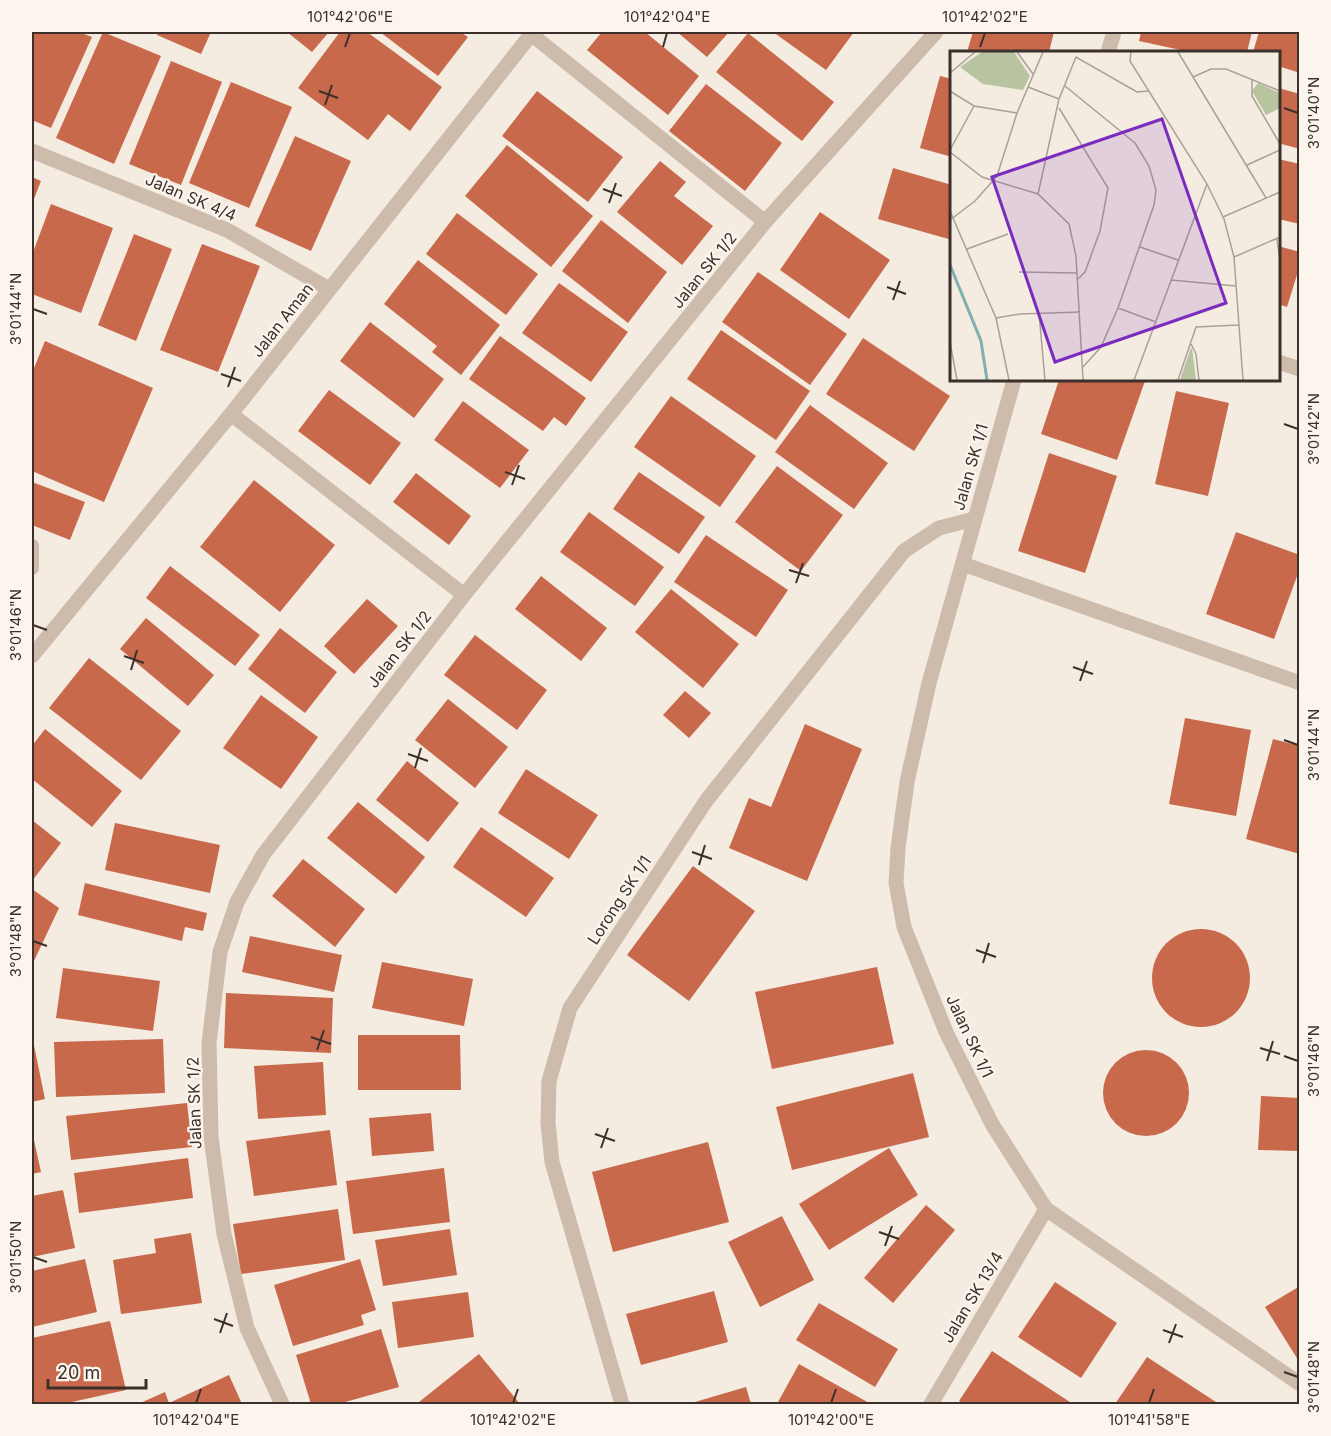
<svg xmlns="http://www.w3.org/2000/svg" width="1331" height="1436" font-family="Inter,sans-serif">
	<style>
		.building { fill: #c8694b }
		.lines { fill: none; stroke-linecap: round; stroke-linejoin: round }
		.service { stroke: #cdbbac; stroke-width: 14 }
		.minor { stroke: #cdbbac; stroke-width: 15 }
		.tertiary { stroke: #cdbbac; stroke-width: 15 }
		.ticks { fill: none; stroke: #3b302b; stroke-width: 2 }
		.labels { text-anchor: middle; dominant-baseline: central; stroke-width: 4.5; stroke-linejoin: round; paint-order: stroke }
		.street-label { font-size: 16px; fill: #3b302b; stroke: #fbf5ee }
		.inset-river { fill: none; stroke: #7fb0b2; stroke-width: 3 }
		.inset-road { fill: none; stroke: #aaa098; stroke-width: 1.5 }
		.view { fill: #7b2cbf; fill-opacity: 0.15; stroke: #7b2cbf; stroke-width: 3 }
		.inset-edge { fill: none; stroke: #3b302b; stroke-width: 3 }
		.neatline { fill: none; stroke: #3b302b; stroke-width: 2 }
		.ticks-label { font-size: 15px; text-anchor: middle; fill: #3b302b }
	</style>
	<rect width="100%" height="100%" fill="#f4ebe1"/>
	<g class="building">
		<polygon points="32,32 79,32 92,37 51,128 32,120"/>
		<polygon points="103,32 161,56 114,164 56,138"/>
		<polygon points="158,32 211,32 201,54 157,35"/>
		<polygon points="287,32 329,32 312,52"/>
		<polygon points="340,32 367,32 442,87 410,131 388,114 368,140 298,88"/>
		<polygon points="380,32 460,32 468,37 438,76"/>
		<polygon points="602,32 645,32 699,76 668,115 587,50"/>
		<polygon points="677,32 729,32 707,57"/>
		<polygon points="773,32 854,32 826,70"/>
		<polygon points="973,32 1054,32 1049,52 967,52"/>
		<polygon points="1141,32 1252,32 1247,52 1190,52 1139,41"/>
		<polygon points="1259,32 1300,32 1300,73 1278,66 1278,52 1253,52"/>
		<polygon points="748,33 834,102 802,141 716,72"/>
		<polygon points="171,61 222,82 181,185 129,164"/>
		<polygon points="940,76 952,79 952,157 920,148"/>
		<polygon points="231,82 292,107 249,208 189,183"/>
		<polygon points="706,84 782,143 745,191 669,131"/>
		<polygon points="1278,88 1300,94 1300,149 1278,143"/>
		<polygon points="537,91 623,157 588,202 502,136"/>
		<polygon points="295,136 351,161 311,251 255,226"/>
		<polygon points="507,145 593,216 551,267 465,196"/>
		<polygon points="1278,159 1300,164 1300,224 1278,219"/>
		<polygon points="660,161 686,182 674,196 713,226 682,265 617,212"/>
		<polygon points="893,168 952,185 952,240 878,219"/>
		<polygon points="32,177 41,181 32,204"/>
		<polygon points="51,204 113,228 81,313 32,294 32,255"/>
		<polygon points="820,212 890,260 849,319 780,270"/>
		<polygon points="457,213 538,274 506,315 426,254"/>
		<polygon points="601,220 667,272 628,323 562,271"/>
		<polygon points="134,234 172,249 136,341 98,325"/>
		<polygon points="202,244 260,266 218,372 160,350"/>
		<polygon points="1278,246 1300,252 1300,265 1287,307 1278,304"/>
		<polygon points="418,260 500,325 461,375 432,352 437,346 384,304"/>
		<polygon points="758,272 847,334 810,385 722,322"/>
		<polygon points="559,283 628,332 591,382 522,333"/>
		<polygon points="370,322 444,379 414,418 340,361"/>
		<polygon points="721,330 810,391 776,440 687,379"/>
		<polygon points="500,336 586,398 566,426 554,417 543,431 469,379"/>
		<polygon points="863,338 950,396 914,451 826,394"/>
		<polygon points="45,341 153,388 104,502 32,471 32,373"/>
		<polygon points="1059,380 1139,380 1145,381 1117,460 1041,434"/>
		<polygon points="329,390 401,443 370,485 298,431"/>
		<polygon points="1176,391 1229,403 1208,496 1155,484"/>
		<polygon points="671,396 756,456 720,507 634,447"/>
		<polygon points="463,401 529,450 500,488 434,440"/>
		<polygon points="810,405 888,463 854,509 775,452"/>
		<polygon points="1049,453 1117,476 1085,573 1018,551"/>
		<polygon points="777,466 843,515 801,571 735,522"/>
		<polygon points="639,472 705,517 679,554 613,509"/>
		<polygon points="416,473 471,516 449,545 393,502"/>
		<polygon points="254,480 335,545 280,612 200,547"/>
		<polygon points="32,482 85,502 70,540 32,525"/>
		<polygon points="589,512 664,567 635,606 560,552"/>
		<polygon points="1236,532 1300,555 1300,568 1274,639 1206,614"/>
		<polygon points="706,535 788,590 756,637 674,582"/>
		<polygon points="170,566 260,635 235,666 146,598"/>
		<polygon points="541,576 607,628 581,661 515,609"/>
		<polygon points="671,589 739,644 703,688 635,632"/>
		<polygon points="367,599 398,626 354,674 324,646"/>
		<polygon points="146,618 214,675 188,706 120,649"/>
		<polygon points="280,628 337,672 305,713 248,669"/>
		<polygon points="475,635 547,690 517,730 444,675"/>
		<polygon points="89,658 181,731 141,780 49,708"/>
		<polygon points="685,691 711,713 689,738 663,715"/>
		<polygon points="261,695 318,737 281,789 223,748"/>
		<polygon points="448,699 508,747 475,788 415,740"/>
		<polygon points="1185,718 1251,730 1236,816 1169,804"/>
		<polygon points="805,724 862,749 807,881 729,848 749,798 771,807"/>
		<polygon points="45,729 122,791 92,827 32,779 32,746"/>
		<polygon points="1273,739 1300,746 1300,854 1246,839"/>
		<polygon points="407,761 459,803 428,842 376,800"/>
		<polygon points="526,769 598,815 569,859 498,813"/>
		<polygon points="358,802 425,857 396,894 327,838"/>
		<polygon points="32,820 61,843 32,881"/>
		<polygon points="115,823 220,845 210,893 105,870"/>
		<polygon points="481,827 554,878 526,917 453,867"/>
		<polygon points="303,859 365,909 335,947 272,896"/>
		<polygon points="693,866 755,911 689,1001 627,955"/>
		<polygon points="85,883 207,913 203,931 185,927 182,941 78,915"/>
		<polygon points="32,889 59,908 33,963 32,963"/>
		<circle cx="1201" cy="978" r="49"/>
		<polygon points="250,936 342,955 334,992 242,972"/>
		<polygon points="382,962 473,979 464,1026 372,1008"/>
		<polygon points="877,967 894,1044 772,1069 755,992"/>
		<polygon points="63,968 160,981 153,1031 56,1018"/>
		<polygon points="226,993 333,998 331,1053 224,1048"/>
		<polygon points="358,1035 460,1035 461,1090 358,1090"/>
		<polygon points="32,1036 45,1099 32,1102"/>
		<polygon points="163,1039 165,1093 56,1097 54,1042"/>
		<circle cx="1146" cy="1093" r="43"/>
		<polygon points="323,1062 326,1115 258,1119 254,1066"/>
		<polygon points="913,1073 929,1137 792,1170 776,1107"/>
		<polygon points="1261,1096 1300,1098 1300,1151 1258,1150"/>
		<polygon points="187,1103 192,1147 71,1160 66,1116"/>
		<polygon points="431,1113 434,1151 372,1156 369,1118"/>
		<polygon points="330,1130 337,1185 254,1196 246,1141"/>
		<polygon points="32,1131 41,1172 32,1174"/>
		<polygon points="708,1142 729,1222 613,1252 592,1172"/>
		<polygon points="889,1148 918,1195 829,1250 799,1204"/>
		<polygon points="188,1158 193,1198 79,1213 74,1173"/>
		<polygon points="444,1168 450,1222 353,1234 346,1181"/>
		<polygon points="63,1190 75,1248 32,1257 32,1196"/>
		<polygon points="926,1205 955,1230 893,1303 864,1278"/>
		<polygon points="338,1209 345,1260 241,1274 233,1224"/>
		<polygon points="782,1216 814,1280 760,1307 728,1242"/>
		<polygon points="450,1229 457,1275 383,1286 375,1240"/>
		<polygon points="191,1233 202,1303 121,1314 113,1260 156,1253 154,1239"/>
		<polygon points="85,1259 97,1312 32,1327 32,1271"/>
		<polygon points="360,1259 376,1310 361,1315 364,1325 293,1346 274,1285"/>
		<polygon points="1055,1282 1117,1323 1081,1378 1018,1337"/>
		<polygon points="1300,1286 1300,1363 1265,1307"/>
		<polygon points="714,1291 728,1342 641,1365 626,1314"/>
		<polygon points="468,1292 474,1337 398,1348 392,1302"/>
		<polygon points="819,1303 898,1349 875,1387 796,1340"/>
		<polygon points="110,1321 126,1390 63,1404 32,1404 32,1338"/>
		<polygon points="381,1329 399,1387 338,1404 311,1404 296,1355"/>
		<polygon points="992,1351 1073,1404 965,1404 959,1401"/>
		<polygon points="479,1354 520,1404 422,1404 419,1402"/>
		<polygon points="1147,1357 1219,1404 1115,1404"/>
		<polygon points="799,1364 871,1404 782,1404 778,1402"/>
		<polygon points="229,1375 242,1404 138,1404 165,1392 169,1403"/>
		<polygon points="746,1387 751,1404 688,1404"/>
	</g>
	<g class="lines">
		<polyline class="service" points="32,546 32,568"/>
		<g class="minor">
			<polyline points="531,34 765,222"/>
			<polyline points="1108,52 1114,32"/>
			<polyline points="32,151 227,230 329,289"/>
			<polyline points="1278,362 1300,369"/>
			<polyline points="1014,380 929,683 907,782 898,848 896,883 904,927 946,1032 992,1124 1046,1209 1300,1384"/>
			<polyline points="231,414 464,595"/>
			<polyline points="963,564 1300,683"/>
			<polyline points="282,1404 247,1328 224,1234 211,1137 209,1043 220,952 237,902 263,855 464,595 765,222 936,32"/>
			<polyline points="622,1404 552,1162 548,1123 549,1081 570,1008 706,801 904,551 939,528 974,519"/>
			<polyline points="931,1404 1046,1209"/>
		</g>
		<polyline class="tertiary" points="32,656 231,414 533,32"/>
	</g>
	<path class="ticks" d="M345 47 350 33M663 47 667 33M980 47 985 33M319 91 338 98M325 105 332 85M1284 108 1298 113M603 189 622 196M609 203 616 183M887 287 906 294M893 300 900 281M33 309 47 314M221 374 241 381M228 387 235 367M1284 424 1298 429M505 472 525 479M512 485 519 465M789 570 809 576M796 583 803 563M33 625 47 630M124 656 144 663M1073 667 1093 674M131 670 137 650M1080 681 1087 661M1284 740 1298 745M408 754 428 761M415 768 421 748M692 852 712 859M699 865 705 845M33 941 47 946M976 950 996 957M983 963 989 943M311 1037 331 1044M1260 1048 1280 1054M317 1050 324 1030M1284 1056 1298 1061M1267 1061 1273 1041M595 1134 615 1141M601 1148 608 1128M879 1232 899 1239M885 1246 892 1226M33 1257 47 1262M214 1319 233 1326M1163 1330 1183 1337M220 1333 227 1313M1169 1343 1176 1324M1284 1372 1298 1377M196 1403 201 1389M513 1403 518 1389M831 1403 836 1389M1149 1403 1154 1389"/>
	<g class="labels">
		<g class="street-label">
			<text transform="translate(191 197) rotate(23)">Jalan SK 4/4</text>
			<text transform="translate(704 270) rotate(-51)">Jalan SK 1/2</text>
			<text transform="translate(282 320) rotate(-52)">Jalan Aman</text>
			<text transform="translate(970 467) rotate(-74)">Jalan SK 1/1</text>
			<text transform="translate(399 649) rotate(-52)">Jalan SK 1/2</text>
			<text transform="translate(619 900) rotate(-57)">Lorong SK 1/1</text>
			<text transform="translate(970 1036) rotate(65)">Jalan SK 1/1</text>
			<text transform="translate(194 1103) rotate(-92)">Jalan SK 1/2</text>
			<text transform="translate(972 1297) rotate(-59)">Jalan SK 13/4</text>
		</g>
	</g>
	<g transform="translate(950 51)">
		<rect width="330" height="330" fill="#f4ebe1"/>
		<path d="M32 1H64L80 25 73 39 33 33 10 16ZM308 32 330 42V57L316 64 302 40ZM242 297 246 329H230L240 299Z" fill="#b8c4a0"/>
		<path class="inset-river" d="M0 214 31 290 37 329"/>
		<path class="inset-road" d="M67 1 83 23M181 1 180 10 257 133 274 168 284 206 293 329M228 1 316 147M0 22 25 1M243 26 261 18H276L330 40M302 28V45L330 93M115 35 185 92 199 115 206 139 204 154 168 257 151 296 132 317M78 36 109 48M0 40 24 55 67 62M109 57 158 137 150 180 135 221 128 228M0 99 24 55M0 101 32 126 88 143 119 173 126 205 133 329M297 114 330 99M88 143 109 48 126 6 187 41 198 40M0 160 46 267 59 329M273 166 330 141M0 169 25 150 47 125 67 62 93 1M327 188 330 210M190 196 228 209M17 198 58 183M284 206 330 186M69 221 127 222M221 229 286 235M168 257 206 271M89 262 95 329M46 267 70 263 130 261M0 291 7 329M240 291 246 303 249 329M184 329 257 133M228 329 246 276 289 274"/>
		<path class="view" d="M212 68 276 252 105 311 42 126Z"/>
		<rect width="330" height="330" class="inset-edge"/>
	</g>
	<rect width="1331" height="1436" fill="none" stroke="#fbf5ee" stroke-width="66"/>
	<path d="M48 1379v9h98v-9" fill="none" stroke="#3b302b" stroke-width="3"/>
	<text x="57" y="1379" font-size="18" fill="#3b302b" stroke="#fbf5ee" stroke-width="4.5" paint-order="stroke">20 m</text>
	<rect x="33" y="33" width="1265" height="1370" class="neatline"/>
	<g class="ticks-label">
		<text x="350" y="22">101°42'06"E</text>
		<text x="667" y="22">101°42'04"E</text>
		<text x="985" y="22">101°42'02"E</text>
		<text transform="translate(1314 113) rotate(-90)" y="5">3°01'40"N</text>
		<text transform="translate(16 309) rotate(-90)" y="5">3°01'44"N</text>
		<text transform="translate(1314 429) rotate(-90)" y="5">3°01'42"N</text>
		<text transform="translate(16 625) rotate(-90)" y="5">3°01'46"N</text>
		<text transform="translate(1314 745) rotate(-90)" y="5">3°01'44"N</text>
		<text transform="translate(16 941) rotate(-90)" y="5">3°01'48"N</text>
		<text transform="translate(1314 1061) rotate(-90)" y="5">3°01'46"N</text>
		<text transform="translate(16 1257) rotate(-90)" y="5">3°01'50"N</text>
		<text transform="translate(1314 1377) rotate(-90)" y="5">3°01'48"N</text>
		<text x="196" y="1425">101°42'04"E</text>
		<text x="513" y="1425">101°42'02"E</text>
		<text x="831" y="1425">101°42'00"E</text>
		<text x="1149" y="1425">101°41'58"E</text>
	</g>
</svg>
